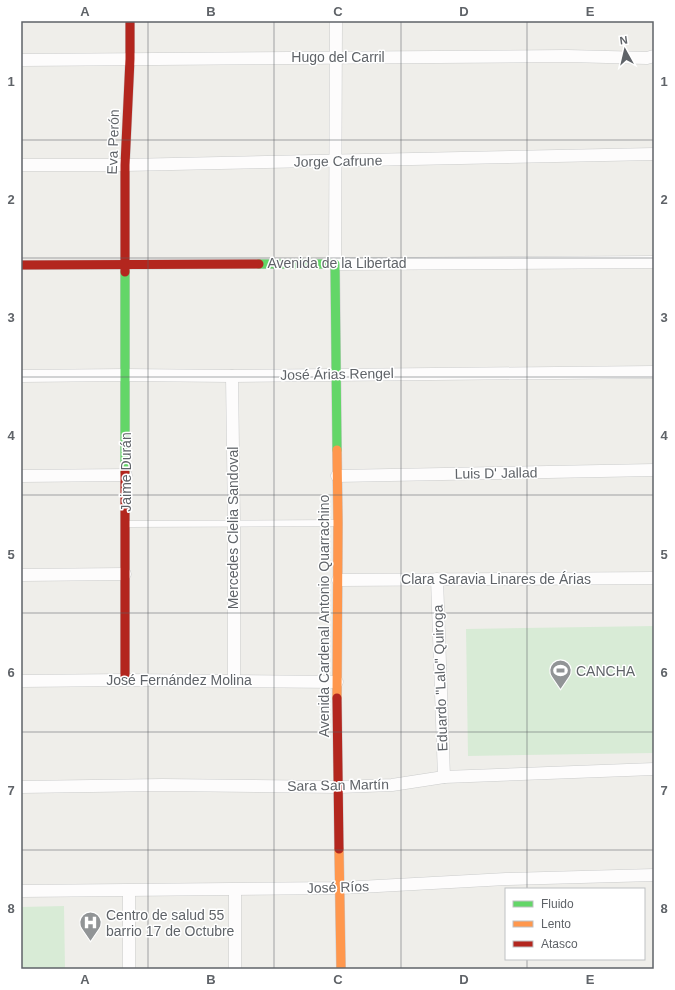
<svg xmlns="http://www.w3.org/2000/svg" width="675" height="990" font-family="Arial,sans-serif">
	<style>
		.green { fill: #d8ebd6 }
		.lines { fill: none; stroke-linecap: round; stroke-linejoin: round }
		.lane-casing { stroke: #cbcccc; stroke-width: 7 }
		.street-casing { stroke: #cbcccc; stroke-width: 13 }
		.fast-casing { stroke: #cacacb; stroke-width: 10 }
		.slow-casing { stroke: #cacacb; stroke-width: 10 }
		.jam-casing { stroke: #cacacb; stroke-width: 10 }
		.lane { stroke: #fdfcfc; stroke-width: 6 }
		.street { stroke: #fdfcfc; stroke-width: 12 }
		.fast { stroke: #63d668; stroke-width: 9 }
		.slow { stroke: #ff974d; stroke-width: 9 }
		.jam { stroke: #b3261e; stroke-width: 9 }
		.grid { fill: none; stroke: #5f6368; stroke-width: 1; stroke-opacity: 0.55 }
		.labels { text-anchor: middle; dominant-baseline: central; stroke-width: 3; stroke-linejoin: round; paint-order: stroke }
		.street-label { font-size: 14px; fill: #5f6368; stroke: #fff }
		.poi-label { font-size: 14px; fill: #5f6368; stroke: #fff; text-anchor: start }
		.neatline { fill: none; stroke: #5f6368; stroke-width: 1.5 }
		.grid-label { font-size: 13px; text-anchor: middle; font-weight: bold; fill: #5f6368 }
	</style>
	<rect width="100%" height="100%" fill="#efeeea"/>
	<g class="green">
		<polygon points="654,626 654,753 468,756 466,629"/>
		<polygon points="64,906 65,969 21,969 21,907"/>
	</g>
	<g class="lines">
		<defs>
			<polyline id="lane" points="126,524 336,523"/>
			<g id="street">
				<polyline points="336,21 335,264 654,262"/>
				<polyline points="21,60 567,56 647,58 654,56"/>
				<polyline points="21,165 125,165 654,154"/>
				<polyline points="21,376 125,375 232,376 654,372"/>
				<polyline points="232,376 234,523 234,680"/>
				<polyline points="21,476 126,475"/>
				<polyline points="337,476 654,470"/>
				<polyline points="21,575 125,574"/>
				<polyline points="437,579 444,777"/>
				<polyline points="338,580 654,578"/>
				<polyline points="21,681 125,680 337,682"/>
				<polyline points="21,787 162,785 339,787 392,785 444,777 654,769"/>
				<polyline points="21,891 341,888 506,879 654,875"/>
				<polyline points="129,891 129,969"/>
				<polyline points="235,969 235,890"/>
			</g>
			<g id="fast">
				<polyline points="259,264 335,264 337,450"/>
				<polyline points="125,272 125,472"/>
			</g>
			<g id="slow">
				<polyline points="337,450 338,523 337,698"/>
				<polyline points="339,849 341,969"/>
			</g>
			<g id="jam">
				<polyline points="21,265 259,264"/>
				<polyline points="125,272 125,165 130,59 130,21"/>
				<polyline points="125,472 125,680"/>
				<polyline points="337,698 339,849"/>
			</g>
		</defs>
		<use href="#lane" class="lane-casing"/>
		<use href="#street" class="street-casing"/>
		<use href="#fast" class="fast-casing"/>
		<use href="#slow" class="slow-casing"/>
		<use href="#jam" class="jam-casing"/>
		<use href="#lane" class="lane"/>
		<use href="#street" class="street"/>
		<use href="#fast" class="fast"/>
		<use href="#slow" class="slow"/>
		<use href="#jam" class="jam"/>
	</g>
	<path class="grid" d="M148 21V969M274 21V969M401 21V969M527 21V889M21 140H654M21 258H654M21 377H654M21 495H654M21 613H654M21 732H654M21 850H654M527 959V969"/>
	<defs>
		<symbol id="stadium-pin" viewBox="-11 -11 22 30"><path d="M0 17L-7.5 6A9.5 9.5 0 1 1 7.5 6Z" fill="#919496" stroke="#fff"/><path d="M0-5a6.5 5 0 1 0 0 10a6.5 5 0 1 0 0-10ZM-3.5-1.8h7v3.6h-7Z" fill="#fff"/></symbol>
		<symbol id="hospital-pin" viewBox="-11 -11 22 30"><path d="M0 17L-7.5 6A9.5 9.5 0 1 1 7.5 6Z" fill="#919496" stroke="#fff"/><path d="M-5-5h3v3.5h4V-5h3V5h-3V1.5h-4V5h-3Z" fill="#fff"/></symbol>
	</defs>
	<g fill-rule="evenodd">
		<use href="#stadium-pin" x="548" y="658" width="25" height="34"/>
		<use href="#hospital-pin" x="78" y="910" width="25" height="34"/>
	</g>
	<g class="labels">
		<g class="street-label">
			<text x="338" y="57">Hugo del Carril</text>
			<text transform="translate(113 142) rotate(-88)">Eva Perón</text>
			<text transform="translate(338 161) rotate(-1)">Jorge Cafrune</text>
			<text x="337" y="263">Avenida de la Libertad</text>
			<text transform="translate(337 374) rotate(-1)">José Árias Rengel</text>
			<text transform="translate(126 472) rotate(-90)">Jaime Durán</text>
			<text transform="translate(496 473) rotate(-1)">Luis D' Jallad</text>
			<text transform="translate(233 528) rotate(-90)">Mercedes Clelia Sandoval</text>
			<text x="496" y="579">Clara Saravia Linares de Árias</text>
			<text transform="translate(324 616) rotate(-90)">Avenida Cardenal Antonio Quarrachino</text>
			<text transform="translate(440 678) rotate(-92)">Eduardo "Lalo" Quiroga</text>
			<text x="179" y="680">José Fernández Molina</text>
			<text transform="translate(338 785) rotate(-1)">Sara San Martín</text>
			<text transform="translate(338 887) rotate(-2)">José Ríos</text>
		</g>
		<g class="poi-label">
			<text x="576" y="671">CANCHA</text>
			<text x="106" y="915">Centro de salud 55<tspan x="106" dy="16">barrio 17 de Octubre</tspan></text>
		</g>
	</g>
	<rect width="675" height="990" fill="none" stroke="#ffffff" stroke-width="44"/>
	<rect x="505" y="888" width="140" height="72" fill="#ffffff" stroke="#bfc1c3"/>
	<rect x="513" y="901" width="20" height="6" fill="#63d668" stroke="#bfc1c3"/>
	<text x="541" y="908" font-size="12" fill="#5f6368">Fluido</text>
	<rect x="513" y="921" width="20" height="6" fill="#ff974d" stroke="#bfc1c3"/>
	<text x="541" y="928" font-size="12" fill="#5f6368">Lento</text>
	<rect x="513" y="941" width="20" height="6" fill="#b3261e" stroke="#bfc1c3"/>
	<text x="541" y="948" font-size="12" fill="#5f6368">Atasco</text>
	<g transform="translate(625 50) rotate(352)" stroke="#ffffff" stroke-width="3" paint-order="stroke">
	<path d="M0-3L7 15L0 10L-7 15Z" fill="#5f6368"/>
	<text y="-6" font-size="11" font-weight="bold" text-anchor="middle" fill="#5f6368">N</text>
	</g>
	<rect x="22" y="22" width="631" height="946" class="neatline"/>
	<g class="grid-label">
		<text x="85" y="16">A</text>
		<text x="211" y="16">B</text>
		<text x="338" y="16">C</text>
		<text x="464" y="16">D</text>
		<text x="590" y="16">E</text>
		<text x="11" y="86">1</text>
		<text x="664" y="86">1</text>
		<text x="11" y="204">2</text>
		<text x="664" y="204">2</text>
		<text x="11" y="322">3</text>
		<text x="664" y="322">3</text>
		<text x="11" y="440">4</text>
		<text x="664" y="440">4</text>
		<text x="11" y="559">5</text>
		<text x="664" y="559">5</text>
		<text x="11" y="677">6</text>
		<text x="664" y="677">6</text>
		<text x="11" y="795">7</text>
		<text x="664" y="795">7</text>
		<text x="11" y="913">8</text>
		<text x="664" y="913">8</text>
		<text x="85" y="984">A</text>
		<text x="211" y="984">B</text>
		<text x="338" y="984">C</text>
		<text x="464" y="984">D</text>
		<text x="590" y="984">E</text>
	</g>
</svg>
